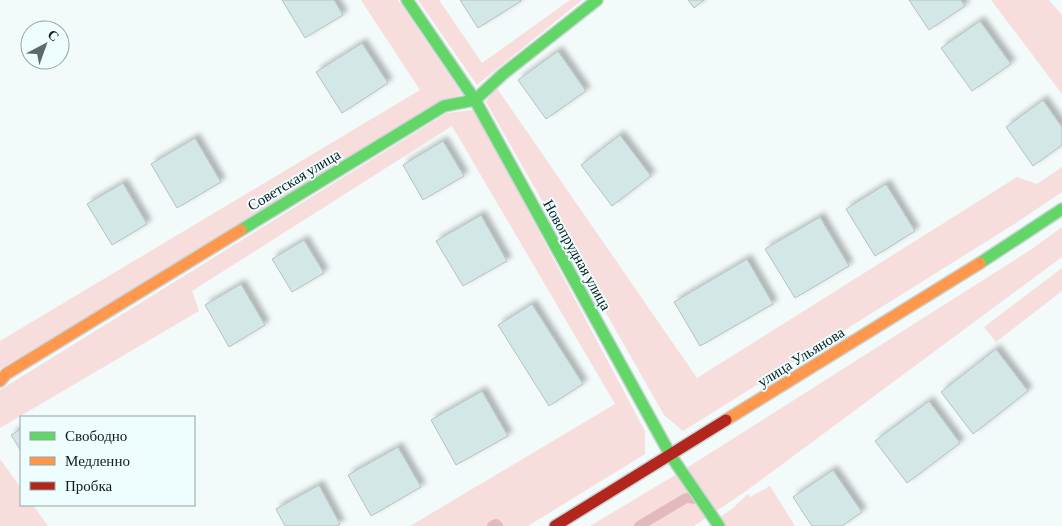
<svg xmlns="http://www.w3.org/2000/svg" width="1062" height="526" font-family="'Crimson Pro',serif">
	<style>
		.green { fill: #f8dddd }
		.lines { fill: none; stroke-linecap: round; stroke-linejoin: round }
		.stream { stroke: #e3babb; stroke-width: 10 }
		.building { fill: #d4e7e7; stroke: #b5c0c0; filter: url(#shadow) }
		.fast-casing { stroke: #c8d4d4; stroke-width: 14 }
		.slow-casing { stroke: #c8d4d4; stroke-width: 14 }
		.jam-casing { stroke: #c8d4d4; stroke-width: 14 }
		.fast { stroke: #63d668; stroke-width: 11 }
		.slow { stroke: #ff974d; stroke-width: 11 }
		.jam { stroke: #b3261e; stroke-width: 11 }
		.labels { text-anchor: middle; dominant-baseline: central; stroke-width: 4; stroke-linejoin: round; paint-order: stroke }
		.street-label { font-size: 15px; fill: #0d1d1d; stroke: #eefefe }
	</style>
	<defs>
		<filter id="shadow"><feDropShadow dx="4.5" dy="-4.5" stdDeviation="2.5" flood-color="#0004"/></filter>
	</defs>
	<rect width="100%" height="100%" fill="#f2fafa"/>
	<g class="green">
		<polygon points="361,0 398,0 462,94 0,369 0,341 420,90"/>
		<polygon points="418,0 439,0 482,63 570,0 582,0 477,85"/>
		<polygon points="991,0 1049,0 1062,15 1062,94"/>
		<polygon points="496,87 697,378 1017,177 1037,184 1062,167 1062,192 1016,223 683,431 664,415 486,102"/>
		<polygon points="474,110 645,431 645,454 528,526 410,526 615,404 452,126 192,291 199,311 0,428 0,390 447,113"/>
		<polygon points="1062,227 1062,257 746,491 694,526 590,526 682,471 1032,249"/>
		<polygon points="1062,268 1062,291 996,342 984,327"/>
		<polygon points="0,459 21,488 21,505 33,505 48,526 0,526"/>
		<polygon points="770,486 795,526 708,526 733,508 748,494 750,497"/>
	</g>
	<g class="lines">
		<g class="stream">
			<polyline points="492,526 496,524 498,526"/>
			<polyline points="639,526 686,498 697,499"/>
		</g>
	</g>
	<g class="building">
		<polygon points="282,0 334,0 343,15 305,38"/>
		<polygon points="460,0 520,0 521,1 478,28"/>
		<polygon points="688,0 704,0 694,8"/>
		<polygon points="909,0 961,0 965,6 929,30"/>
		<polygon points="980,21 1011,64 972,91 941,48"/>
		<polygon points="362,43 388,83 342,113 316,72"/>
		<polygon points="558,51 586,91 546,119 518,80"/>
		<polygon points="1043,100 1062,127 1062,145 1033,166 1006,127"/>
		<polygon points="620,135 651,176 612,206 581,165"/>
		<polygon points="195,138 221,182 177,208 151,164"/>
		<polygon points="443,141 464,176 423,200 403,165"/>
		<polygon points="123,183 147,224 112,245 87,204"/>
		<polygon points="886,184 915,231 875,256 846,209"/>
		<polygon points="481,215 507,261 463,286 436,241"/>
		<polygon points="820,217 849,266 795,298 765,249"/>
		<polygon points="304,240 324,273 292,292 272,259"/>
		<polygon points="747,259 773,304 700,346 674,302"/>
		<polygon points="241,284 265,325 229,347 205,305"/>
		<polygon points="532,304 583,384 549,406 498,325"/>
		<polygon points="996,349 1028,391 973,434 941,392"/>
		<polygon points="482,391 508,436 456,465 431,420"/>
		<polygon points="929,401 960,443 907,483 875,441"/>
		<polygon points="21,429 21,451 11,435"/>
		<polygon points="398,447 421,487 371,516 348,475"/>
		<polygon points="833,470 862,512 842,526 812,526 793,497"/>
		<polygon points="319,485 340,524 337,526 285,526 276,509"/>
	</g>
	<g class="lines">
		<defs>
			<g id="fast">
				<polyline points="407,0 475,100 671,456 719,526"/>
				<polyline points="241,230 444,106 475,100 503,74 597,0"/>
				<polyline points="980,263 1062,209"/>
			</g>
			<g id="slow">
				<polyline points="0,381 6,374 241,230"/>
				<polyline points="726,420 980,263"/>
			</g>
			<polyline id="jam" points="555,526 726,420"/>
		</defs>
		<use href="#fast" class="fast-casing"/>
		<use href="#slow" class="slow-casing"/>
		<use href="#jam" class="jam-casing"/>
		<use href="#fast" class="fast"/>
		<use href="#slow" class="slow"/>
		<use href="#jam" class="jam"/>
	</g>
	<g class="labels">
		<g class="street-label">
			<text transform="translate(294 180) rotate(-31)">Советская улица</text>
			<text transform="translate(577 255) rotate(61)">Новопрудная улица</text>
			<text transform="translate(801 357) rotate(-32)">улица Ульянова</text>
		</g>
	</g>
	<rect x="20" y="416" width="175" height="90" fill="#eefefe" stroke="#94a4a4"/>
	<rect x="30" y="432" width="25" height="8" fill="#63d668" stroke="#94a4a4"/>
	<text x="65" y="441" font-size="15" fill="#0d1d1d">Свободно</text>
	<rect x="30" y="457" width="25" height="8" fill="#ff974d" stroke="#94a4a4"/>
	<text x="65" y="466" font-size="15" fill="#0d1d1d">Медленно</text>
	<rect x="30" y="482" width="25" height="8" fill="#b3261e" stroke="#94a4a4"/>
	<text x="65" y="491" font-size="15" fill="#0d1d1d">Пробка</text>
	<g transform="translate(45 45) rotate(41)"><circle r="24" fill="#eefefe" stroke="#94a4a4"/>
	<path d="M0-4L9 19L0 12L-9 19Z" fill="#5d6a6a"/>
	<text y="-8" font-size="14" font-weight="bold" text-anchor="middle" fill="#0d1d1d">С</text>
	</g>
</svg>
